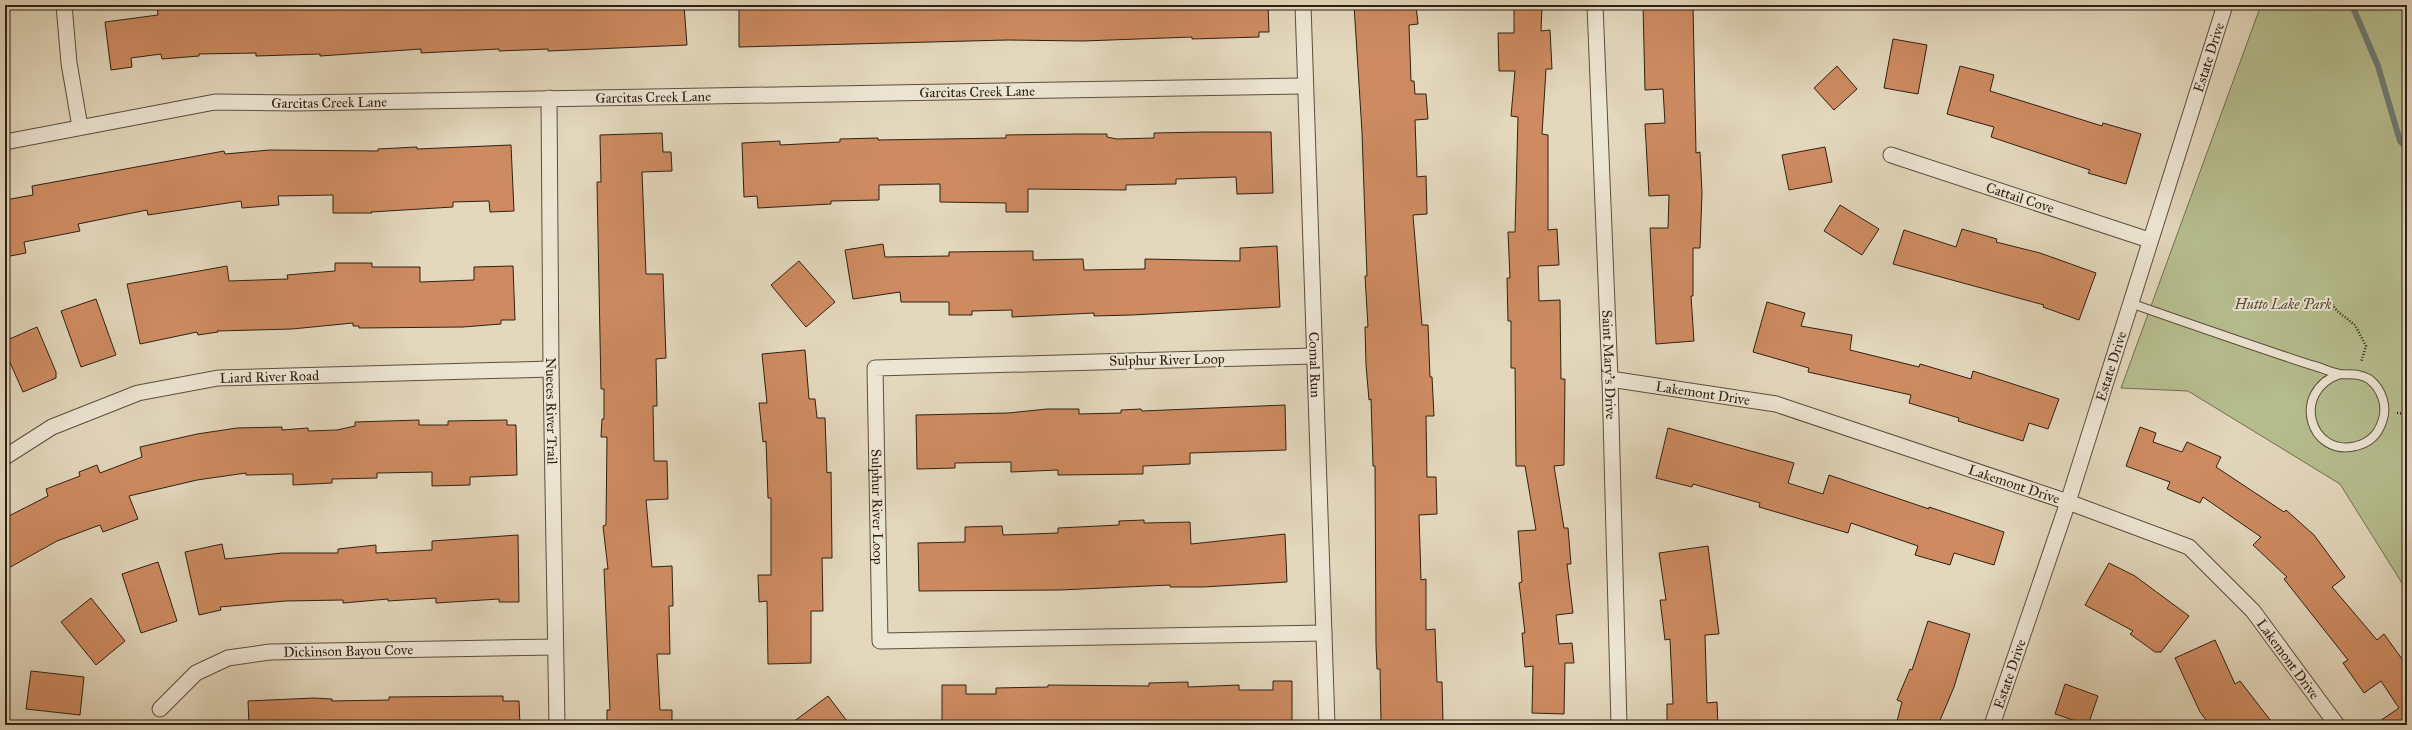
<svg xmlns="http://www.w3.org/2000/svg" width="2412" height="730" font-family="'IM FELL Great Primer',serif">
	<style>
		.green { fill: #b6be8f; stroke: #726f50 }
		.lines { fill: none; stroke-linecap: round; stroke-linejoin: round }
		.stream { stroke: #6e7b77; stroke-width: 6 }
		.building { fill: #ce8b61; stroke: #2f2012 }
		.service-casing { stroke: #5c4e3c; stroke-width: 10 }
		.minor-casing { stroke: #5c4e3c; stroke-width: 17 }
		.path { stroke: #2f2012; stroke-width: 2.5; stroke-dasharray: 1 2; stroke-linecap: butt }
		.service { stroke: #ede5d3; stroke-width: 8 }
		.minor { stroke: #ede5d3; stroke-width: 15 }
		.labels { text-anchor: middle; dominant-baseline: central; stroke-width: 4; stroke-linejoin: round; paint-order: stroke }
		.street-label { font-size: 14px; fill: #2f2012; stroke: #ede5d3 }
		.park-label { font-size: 14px; font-style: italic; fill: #514831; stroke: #ede5d3 }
	</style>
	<rect width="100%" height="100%" fill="#e3d7bc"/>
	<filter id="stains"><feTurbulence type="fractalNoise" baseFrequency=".005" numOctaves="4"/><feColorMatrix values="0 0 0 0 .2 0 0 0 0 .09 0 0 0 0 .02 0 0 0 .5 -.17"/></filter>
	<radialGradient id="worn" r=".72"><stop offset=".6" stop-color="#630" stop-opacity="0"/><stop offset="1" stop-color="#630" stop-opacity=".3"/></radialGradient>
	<polygon class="green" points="2261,5 2401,5 2407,9 2407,591 2340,484 2188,391 2121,388"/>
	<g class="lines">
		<polyline class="stream" points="2352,5 2378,66 2400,141 2407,148"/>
	</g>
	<g class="building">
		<polygon points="157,5 684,5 687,45 548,51 548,49 499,51 499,49 421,53 421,49 320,56 320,54 256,56 256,53 199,54 199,56 162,59 161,54 131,58 132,67 111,70 105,22 158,15"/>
		<polygon points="739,5 1268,5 1269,32 1259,32 1259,37 1192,39 1192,37 1083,41 1007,40 739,47"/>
		<polygon points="1354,5 1416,5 1418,24 1409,25 1411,81 1414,81 1415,94 1426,94 1428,119 1415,120 1417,177 1426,176 1427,214 1413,215 1422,325 1428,325 1430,377 1432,377 1434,416 1426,416 1427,477 1436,477 1437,514 1419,515 1421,580 1426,579 1426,630 1435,629 1437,682 1442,682 1443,721 1381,722 1380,669 1377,669 1376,645 1375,466 1373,466 1371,399 1369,400 1366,365 1365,327 1368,327 1365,276 1367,276 1362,132"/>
		<polygon points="1514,5 1542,5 1541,31 1550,30 1552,69 1546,69 1542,134 1548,135 1548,230 1557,229 1559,265 1538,266 1539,301 1560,300 1561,379 1565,379 1564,465 1554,466 1564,528 1568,528 1571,564 1567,564 1573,613 1556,615 1559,644 1572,643 1574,663 1565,663 1564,714 1532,713 1533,666 1525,667 1522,633 1525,633 1519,583 1522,582 1518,531 1536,530 1525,466 1516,466 1515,368 1511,368 1511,321 1508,321 1507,278 1510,278 1508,232 1515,232 1518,117 1511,116 1515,71 1499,71 1498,33 1514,33"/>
		<polygon points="1643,5 1693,5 1696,153 1700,152 1702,193 1700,248 1693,248 1693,296 1691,296 1694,341 1656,344 1650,228 1668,228 1669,195 1649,196 1645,124 1665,123 1663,89 1645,90"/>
		<polygon points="1893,39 1927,45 1918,94 1884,88"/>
		<polygon points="1837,66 1857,89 1834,110 1814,88"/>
		<polygon points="1960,66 1994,75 1990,91 2102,126 2103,123 2141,134 2126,184 2088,173 2090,170 1991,137 1994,127 1947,114"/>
		<polygon points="1205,132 1271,132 1273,193 1237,194 1236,177 1176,179 1176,184 1126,185 1126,190 1028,189 1028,212 1006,212 1006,203 940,202 940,184 879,185 879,200 831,201 831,204 758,208 757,196 744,197 742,143 780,141 780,145 840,142 840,139 878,138 878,140 1006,138 1006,135 1076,134 1107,134 1107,137 1117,139 1154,138 1154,133"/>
		<polygon points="662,133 663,152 671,152 672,171 642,172 646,274 663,274 666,358 656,359 657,406 653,406 654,461 667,461 668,499 646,500 652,567 672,566 673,606 669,606 670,654 657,654 660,710 672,710 672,725 607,725 607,710 610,710 604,569 608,569 603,526 606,525 607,437 601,437 602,419 604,419 604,389 601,389 597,182 601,182 600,135"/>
		<polygon points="511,145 514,211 490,212 489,201 453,202 453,207 371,212 372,213 333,213 333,195 278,196 279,205 242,208 241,201 148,215 147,210 78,224 80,231 24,242 26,253 5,257 5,200 33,195 32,186 224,151 225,154 270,150 378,151 378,149 417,147 417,149"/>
		<polygon points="1825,147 1832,182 1789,190 1782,155"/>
		<polygon points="1840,205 1879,229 1862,255 1824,231"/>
		<polygon points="1962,229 1997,239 1996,242 2040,253 2096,273 2079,320 2043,307 2044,305 1893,264 1904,230 1956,247"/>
		<polygon points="883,244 885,257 949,256 949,252 1033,251 1033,260 1083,259 1084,270 1145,269 1145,259 1240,261 1240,248 1277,246 1280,307 1132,315 1094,316 1094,313 1012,317 1012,310 972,311 972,315 949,315 949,302 901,302 900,292 853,299 845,250"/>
		<polygon points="799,261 835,302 806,327 771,285"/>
		<polygon points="335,263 372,263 372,267 420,267 420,282 474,280 474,267 513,266 515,320 501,320 501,324 463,327 359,328 359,326 353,326 353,323 292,329 217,331 218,332 198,335 197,332 140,344 127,284 227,266 229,281 288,279 287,275 335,271"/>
		<polygon points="96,299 116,355 81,367 61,311"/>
		<polygon points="1767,302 1805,313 1801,326 1852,335 1850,350 1919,367 1920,364 1971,379 1973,371 2059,399 2048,429 2029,423 2023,441 1958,421 1959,418 1909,403 1911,395 1808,372 1809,368 1753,352"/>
		<polygon points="37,327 56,372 56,378 23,392 5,351 5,341"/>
		<polygon points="805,350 809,399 815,399 817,418 825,418 827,473 831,472 832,558 822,558 823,611 811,611 811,663 768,664 767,601 759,602 758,575 771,575 771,498 768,498 766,441 763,442 759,403 767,403 762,354"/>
		<polygon points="1285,405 1286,450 1190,453 1190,464 1143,466 1143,474 1058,475 1058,470 1011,472 1011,462 955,463 955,468 917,469 916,415 1008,413 1047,409 1079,409 1079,414 1121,413 1121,410 1141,409 1142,411"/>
		<polygon points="419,420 419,425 448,425 448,421 507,420 507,425 516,425 517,475 470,477 470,485 432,486 432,472 377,473 377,478 332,479 332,483 293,485 293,474 246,475 246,473 197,480 129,496 138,519 103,532 100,525 57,541 5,570 5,518 48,496 46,489 80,476 79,472 97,465 100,473 142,457 140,447 197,434 237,428 282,427 282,430 308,428 308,431 337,430 355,426 355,422"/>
		<polygon points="2140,427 2156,433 2153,442 2182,452 2187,442 2221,457 2216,467 2284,512 2286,510 2314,535 2345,577 2332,587 2377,640 2384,634 2407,666 2407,725 2374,725 2399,708 2381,681 2364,693 2343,663 2348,660 2284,579 2287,577 2253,545 2261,537 2203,497 2200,503 2167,489 2170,482 2126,466"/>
		<polygon points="1668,428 1794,463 1788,483 1823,494 1829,475 1929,509 1929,507 2004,532 1994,565 1954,553 1950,565 1915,555 1918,546 1851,523 1848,533 1759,507 1760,503 1693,484 1692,487 1656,478"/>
		<polygon points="1144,520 1144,523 1190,522 1191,544 1285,534 1287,582 1203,587 1170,587 1170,585 1060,590 919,591 918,543 965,542 965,527 1002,526 1003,535 1058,533 1058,528 1119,525 1119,521"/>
		<polygon points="518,535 519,602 499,602 499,599 436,603 436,598 388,601 388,599 343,603 343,600 285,601 220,607 221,610 199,615 185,552 222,544 225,559 282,553 338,553 338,549 376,545 376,553 432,550 432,541"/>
		<polygon points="1708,546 1719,634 1705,635 1707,703 1717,702 1718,725 1667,725 1667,704 1673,704 1670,639 1665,640 1660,600 1666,600 1659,553"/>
		<polygon points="158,562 177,621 141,633 122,574"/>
		<polygon points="2109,563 2135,576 2189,616 2161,652 2155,652 2130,634 2133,631 2085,605"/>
		<polygon points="91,598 125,641 96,665 61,622"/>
		<polygon points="1928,621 1970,634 1954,687 1938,725 1896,725 1902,702 1897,700 1910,669 1912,670"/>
		<polygon points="2215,640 2235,684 2240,681 2274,725 2210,725 2200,712 2175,658"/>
		<polygon points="31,671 84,677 80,715 26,709"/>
		<polygon points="1273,681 1292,681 1292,725 942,725 942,685 966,685 966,694 996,694 996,688 1048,687 1048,685 1149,686 1149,683 1188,682 1188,687 1239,685 1239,690 1273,690"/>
		<polygon points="2065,684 2098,696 2088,725 2055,714"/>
		<polygon points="503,696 503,701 519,701 520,725 249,725 248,701 314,698 332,699 332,701 389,700 389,697"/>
		<polygon points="828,696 850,725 789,725"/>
	</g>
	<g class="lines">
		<defs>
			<path id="service" d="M2130 303C2190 324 2250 345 2311 365 2320 367 2330 372 2340 374 2351 375 2359 373 2369 379 2382 389 2388 407 2382 422 2378 434 2369 443 2356 446 2310 458 2290 391 2340 374"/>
			<g id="minor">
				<polyline points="64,5 69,63 80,127"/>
				<path id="s1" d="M1303 5 1327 725"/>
				<path id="s2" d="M1595 5 1610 379 1619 725"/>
				<path id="s3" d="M549 98 551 369 557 725"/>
				<path id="s4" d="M5 142 215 102 296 103 1305 86"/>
				<path id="s5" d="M1891 155 2149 240"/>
				<path id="s6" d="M1313 356 875 368 880 641 1324 633"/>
				<path id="s7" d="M1610 379 1776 404 2068 502 2189 547 2253 611 2337 725"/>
				<path id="s8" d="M5 457 52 427 138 393 218 378 551 369"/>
				<path id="s9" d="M160 709 196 673 228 658 270 652 555 647"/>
				<path id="s10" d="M1992 725 2068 502 2225 5"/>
			</g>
		</defs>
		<use href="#service" class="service-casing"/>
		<use href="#minor" class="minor-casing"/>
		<g class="path">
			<polyline points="2327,297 2337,311 2355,325 2366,346 2361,362"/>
			<polyline points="2397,413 2407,414"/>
		</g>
		<use href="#service" class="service"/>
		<use href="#minor" class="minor"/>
	</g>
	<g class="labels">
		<g class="street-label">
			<text stroke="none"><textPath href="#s10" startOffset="702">Estate Drive</textPath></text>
			<text stroke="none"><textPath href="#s4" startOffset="976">Garcitas Creek Lane</textPath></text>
			<text stroke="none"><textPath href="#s4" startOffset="652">Garcitas Creek Lane</textPath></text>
			<text stroke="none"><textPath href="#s4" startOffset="328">Garcitas Creek Lane</textPath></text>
			<text stroke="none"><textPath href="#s5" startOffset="136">Cattail Cove</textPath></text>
			<text transform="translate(1167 360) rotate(-1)">Sulphur River Loop</text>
			<text stroke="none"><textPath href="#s1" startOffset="360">Comal Run</textPath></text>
			<text stroke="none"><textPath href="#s2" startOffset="360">Saint Mary's Drive</textPath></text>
			<text stroke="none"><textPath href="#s10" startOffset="378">Estate Drive</textPath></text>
			<text stroke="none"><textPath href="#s8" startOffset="281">Liard River Road</textPath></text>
			<text stroke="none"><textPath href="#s7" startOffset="94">Lakemont Drive</textPath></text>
			<text stroke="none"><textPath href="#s3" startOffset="313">Nueces River Trail</textPath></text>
			<text stroke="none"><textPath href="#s7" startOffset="419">Lakemont Drive</textPath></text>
			<text stroke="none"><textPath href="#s6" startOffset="577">Sulphur River Loop</textPath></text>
			<text stroke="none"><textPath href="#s9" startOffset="207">Dickinson Bayou Cove</textPath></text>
			<text stroke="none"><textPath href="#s7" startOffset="755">Lakemont Drive</textPath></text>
			<text stroke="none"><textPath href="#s10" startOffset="54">Estate Drive</textPath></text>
		</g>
		<g class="park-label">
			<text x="2283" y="304">Hutto Lake Park</text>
		</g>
	</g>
	<rect width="2412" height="730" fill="none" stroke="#e3d7bc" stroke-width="20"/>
	<rect x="6" y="6" width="2400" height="718" fill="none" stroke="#2f2012" stroke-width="2"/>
	<rect x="10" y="10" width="2392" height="710" fill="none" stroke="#2f2012"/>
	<rect width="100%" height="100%" filter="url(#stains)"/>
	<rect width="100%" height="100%" fill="url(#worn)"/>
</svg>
